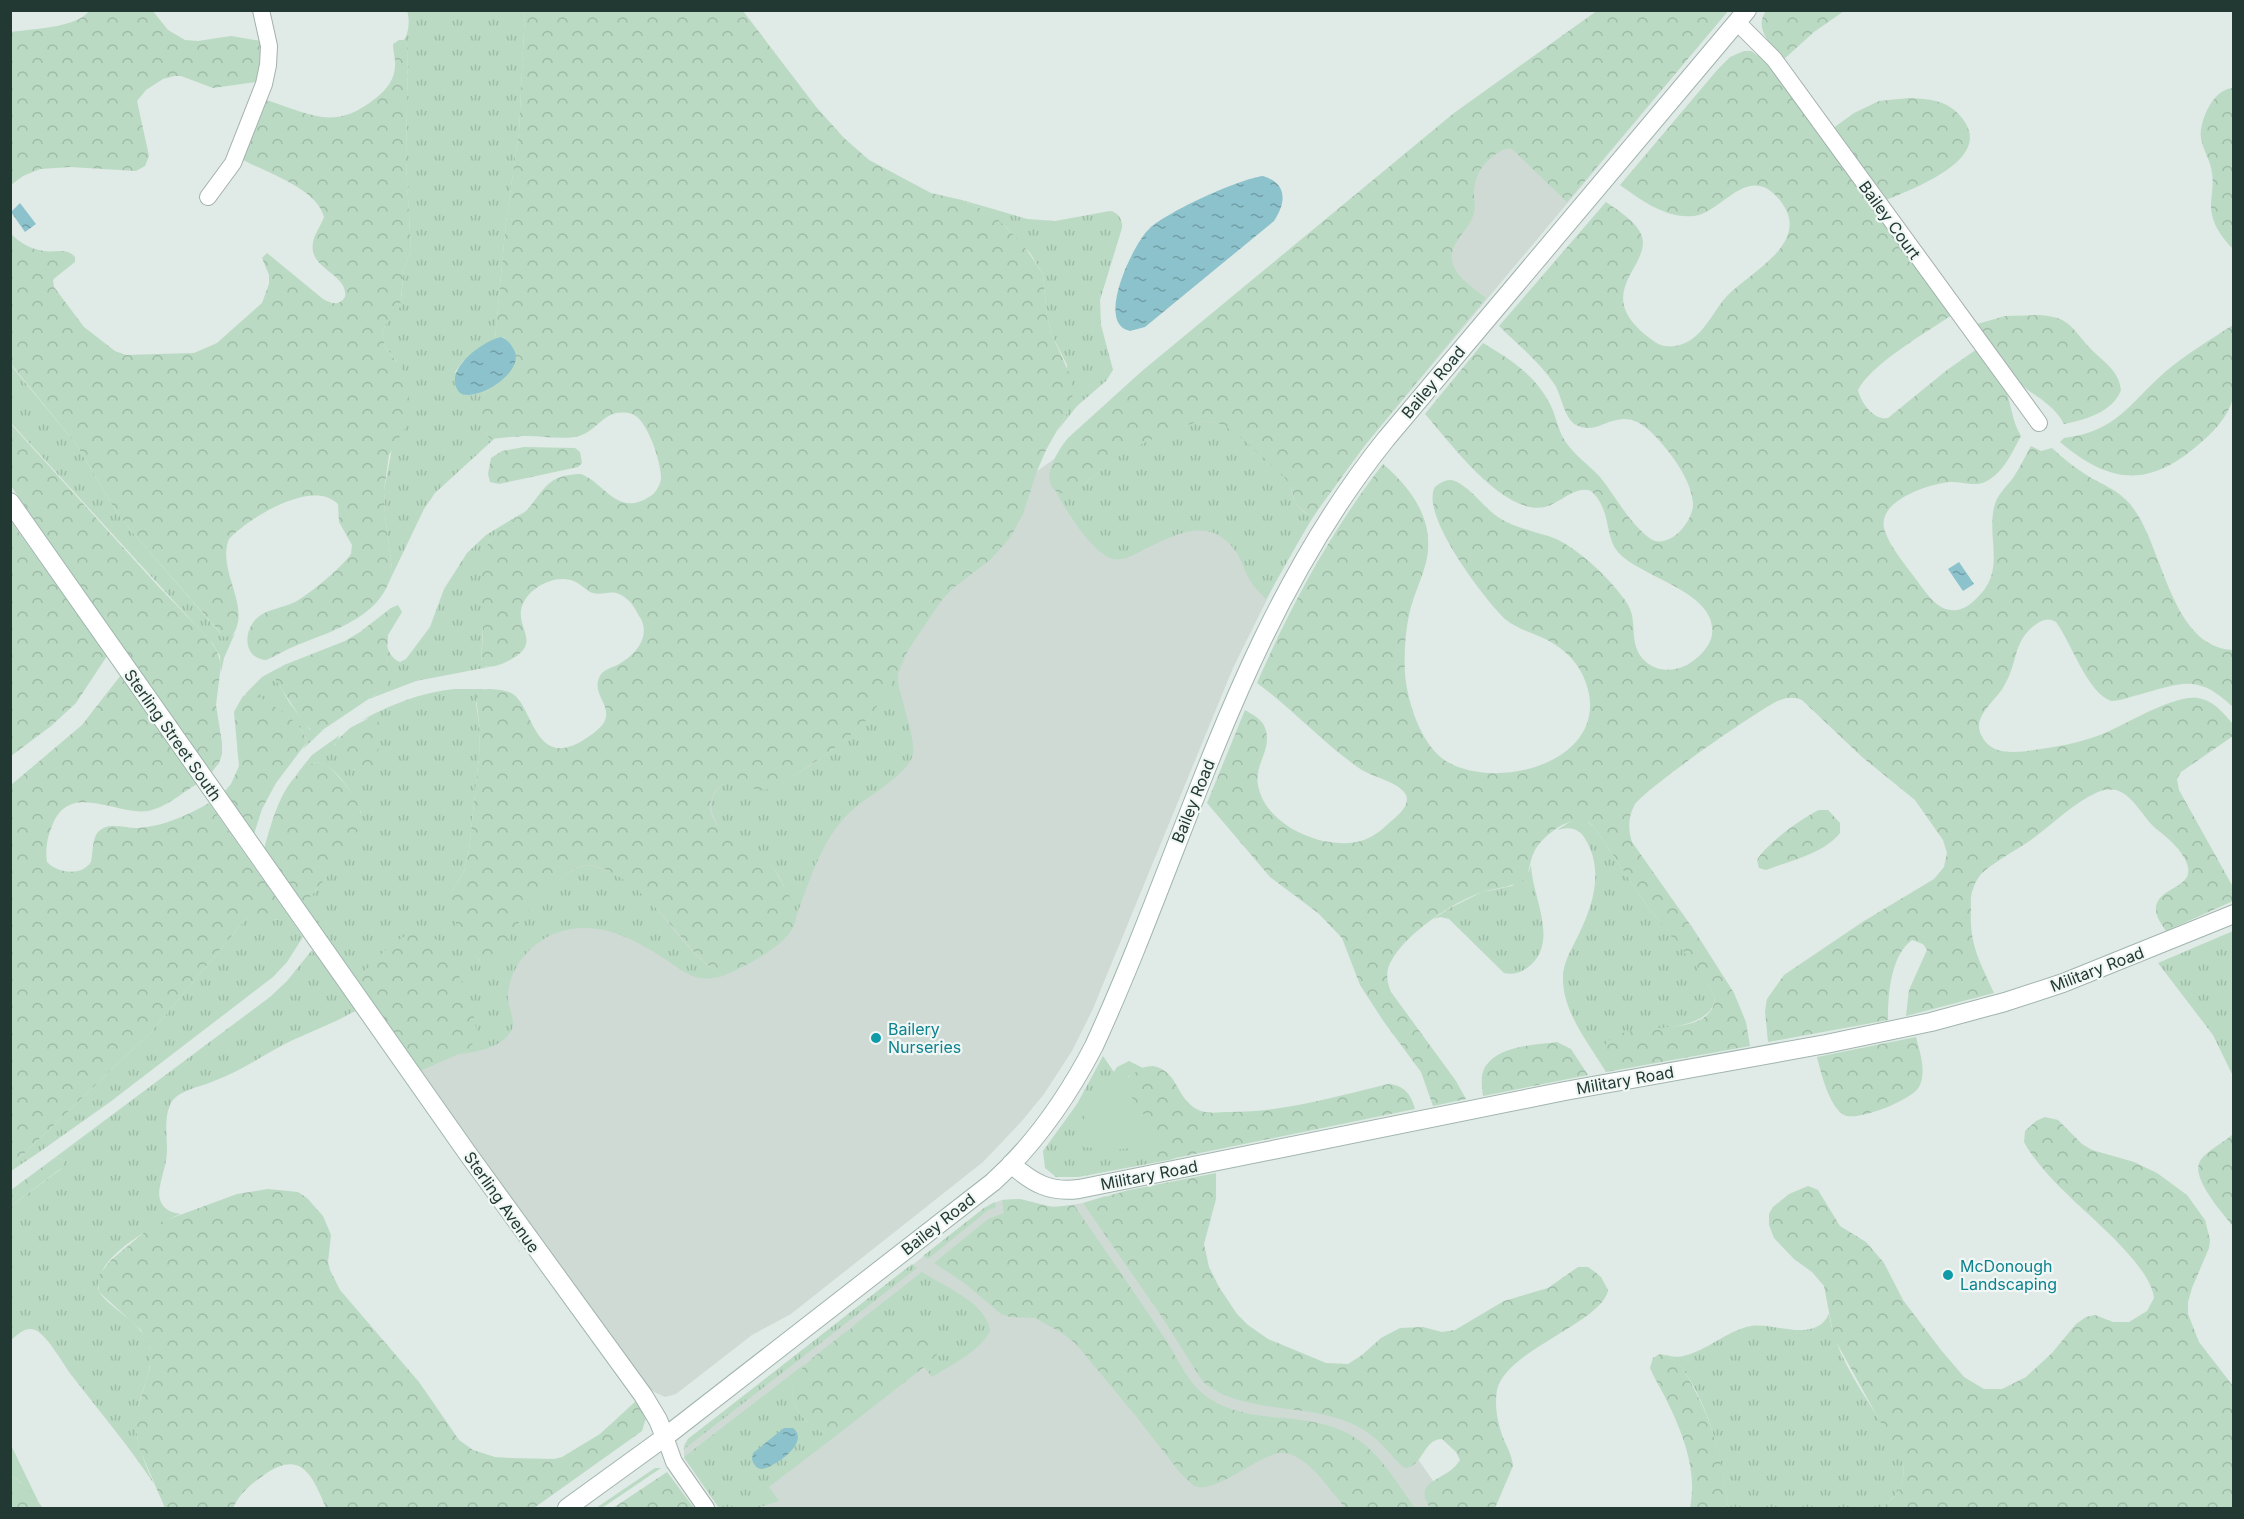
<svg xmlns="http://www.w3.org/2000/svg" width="2244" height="1519" font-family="Inter,sans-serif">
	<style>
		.built { fill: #cfdad5 }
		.grass { fill: url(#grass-tufts) }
		.forest { fill: url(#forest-crowns) }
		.garden { fill: #badac3 }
		.water { fill: url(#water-ripples) }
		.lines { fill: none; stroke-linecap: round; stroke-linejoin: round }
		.street-casing { stroke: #a3b1ad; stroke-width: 18 }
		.secondary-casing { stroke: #a0b5ad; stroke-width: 20 }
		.street { stroke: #fff; stroke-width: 16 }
		.secondary { stroke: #fff; stroke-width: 18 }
		.culture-dot { fill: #0f9aa8; stroke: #f0f7f4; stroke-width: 2 }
		.labels { text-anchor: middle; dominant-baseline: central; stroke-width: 4.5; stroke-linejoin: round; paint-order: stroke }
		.street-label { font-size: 16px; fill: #223933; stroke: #f0f7f4 }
		.culture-label { font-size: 16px; fill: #0d838f; stroke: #f0f7f4; text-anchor: start }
	</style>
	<defs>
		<pattern id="grass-tufts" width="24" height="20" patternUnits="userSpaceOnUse" patternTransform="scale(1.5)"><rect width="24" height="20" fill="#badac3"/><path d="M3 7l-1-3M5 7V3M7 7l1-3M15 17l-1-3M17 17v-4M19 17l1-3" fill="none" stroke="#a0bca8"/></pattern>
		<pattern id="forest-crowns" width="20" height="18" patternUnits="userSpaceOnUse" patternTransform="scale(1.5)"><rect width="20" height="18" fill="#badac3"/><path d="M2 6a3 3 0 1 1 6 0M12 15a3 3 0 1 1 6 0" fill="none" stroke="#a0bca8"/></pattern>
		<pattern id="water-ripples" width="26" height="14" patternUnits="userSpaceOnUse" patternTransform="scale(1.5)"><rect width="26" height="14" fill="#8cc2cc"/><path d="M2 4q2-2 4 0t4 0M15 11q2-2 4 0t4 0" fill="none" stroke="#729fa6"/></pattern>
	</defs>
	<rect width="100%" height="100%" fill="#e0eae6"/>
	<g class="built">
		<polygon points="1686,11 1728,11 1365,445 1321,505 1288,557 1233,668 1092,1011 1072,1051 1044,1094 1021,1122 983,1162 791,1314 752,1335 676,1394 665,1397 652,1391 642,1380 547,1253 375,1006 346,961"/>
		<polygon points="1105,1196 1234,1338 1390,1419 1452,1508 719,1508 684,1458 684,1445 688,1439 991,1204 1002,1200 1020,1199 1045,1206 1059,1207 1083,1203"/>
	</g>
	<g class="grass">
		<path d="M407 11H525L519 132 506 222 495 339 463 361 455 372 472 395 485 390 483 409 486 434 494 439 435 493 424 509 387 586 392 569 385 515 384 491 392 448 397 362 386 348 382 336 385 325 401 299 404 268 411 250 406 162 408 46 404 40C409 33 410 18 407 11Z"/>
		<path d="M962 200 1027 219 1055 221 1110 211C1118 212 1123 220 1122 228L1100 300 1101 325 1113 370 1106 381 1077 406 1057 431 1068 411 1067 365 1051 333 1047 316 1043 274 1030 253 1007 228 984 210Z"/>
		<polygon points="10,364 76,444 114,508 128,527 220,633 232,636 235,633 224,658 221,672 220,656 213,644 11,423"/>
		<path d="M1201 421C1209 422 1216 422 1224 426 1240 434 1278 466 1288 481 1291 486 1291 492 1293 498 1296 507 1305 513 1312 518L1266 599C1259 592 1252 585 1248 577 1244 569 1241 559 1236 552 1206 508 1162 543 1127 558 1122 559 1118 560 1113 559 1091 553 1063 506 1053 486L1056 490 1083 485 1119 456 1139 445 1166 432Z"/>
		<path d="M526 511 490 540 483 558V627L481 662 485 667H489L416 681 369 699C396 682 387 671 386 643 388 651 392 659 400 662L406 659 430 627 444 589 467 553 486 535Z"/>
		<path d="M906 656 898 674V682C901 698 916 742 913 754 909 773 872 794 857 806 823 833 811 878 796 917 790 895 779 870 761 855 744 841 721 838 713 815 710 808 711 799 715 793 727 770 755 795 773 787 799 776 854 737 871 714 885 697 895 675 906 656Z"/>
		<path d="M284 665 278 669 274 676 289 702 310 730 324 729 303 749 307 742C304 720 263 704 245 694L243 696 262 677Z"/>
		<path d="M454 689H485L483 690 476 703 480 731 479 756 469 850 464 871 452 891 451 912 479 961 501 953C506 944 511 933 517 924 530 906 567 866 589 865 656 879 670 945 723 976 715 978 708 979 700 978 688 976 678 968 668 961 635 939 597 918 556 933 530 943 507 970 508 999 509 1011 518 1023 509 1034 498 1049 476 1051 459 1055L468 1050 389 947 357 979 304 905C318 887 364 834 361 812 355 797 334 761 315 762L296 775 312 755 340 735 335 744 355 770 368 718 362 720C392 704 420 693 454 689Z"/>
		<path d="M1579 819 1585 820 1594 827 1650 910 1697 967 1715 996C1714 1032 1649 1027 1625 1033 1619 1035 1613 1039 1607 1042L1603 1056 1606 1072C1590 1045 1564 1014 1563 981 1562 965 1570 952 1577 938 1592 908 1604 874 1587 842 1580 828 1571 826 1557 830L1573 820Z"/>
		<path d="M1531 865C1532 898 1561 943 1527 968 1520 973 1512 975 1504 973L1449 919 1440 917 1433 919 1450 908 1482 892 1512 886 1529 871Z"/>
		<polygon points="262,915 277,920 290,918 303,937 287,962 273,977 110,1102 38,1153 11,1171 11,1166 152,1031 245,920 252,916"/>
		<polygon points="2233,931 2233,1076 2213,1035 2158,963"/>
		<path d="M312 950 358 1009C334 1024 308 1032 283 1045 260 1057 239 1072 214 1081 201 1087 176 1090 170 1105 164 1119 167 1135 167 1150 167 1163 162 1174 160 1186 156 1202 165 1213 181 1214 156 1223 89 1260 99 1292 113 1311 137 1319 147 1341 158 1364 140 1389 137 1413 133 1437 144 1462 154 1484 129 1446 100 1412 73 1377 64 1366 47 1334 35 1330 26 1326 18 1334 11 1340V1206L61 1169 65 1161 59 1158 53 1159 270 997 287 981Z"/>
		<polygon points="1103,1056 1174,1159 1078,1177 1056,1177 1045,1168 1043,1151 1077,1104"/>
		<polygon points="995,1202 996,1207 988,1210 928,1259 923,1256 984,1208"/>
		<polygon points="912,1264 917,1268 683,1450 688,1439"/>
		<path d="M922 1272C944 1287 985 1301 990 1330 984 1349 948 1367 932 1377L925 1368 940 1351 861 1323 850 1328Z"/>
		<path d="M1829 1314C1837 1368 1882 1414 1903 1463 1906 1485 1897 1496 1881 1508H1728C1722 1466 1715 1427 1695 1389 1687 1375 1680 1361 1665 1355 1671 1356 1677 1358 1683 1356 1707 1351 1726 1331 1751 1326 1774 1322 1815 1344 1829 1314Z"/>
		<path d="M806 1363C800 1372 791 1382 792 1393 793 1414 817 1435 837 1435L769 1487 779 1501 757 1508H719L684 1457Z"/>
		<polygon points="10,1443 39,1503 20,1482 11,1475"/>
		<polygon points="655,1468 661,1468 602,1508 596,1508"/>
	</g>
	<g class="forest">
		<path d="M152 10 168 30 185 40 198 41 231 36 261 41 259 69 256 82 213 88 181 76H174L163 79 146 90 137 101 149 156 145 166 136 171 70 167 40 169 23 176 11 185V32C30 29 77 28 89 11Z"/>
		<path d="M1598 10 1728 11 1567 202 1512 149C1505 148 1501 151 1496 154 1482 163 1474 177 1474 193 1474 201 1476 208 1473 216 1468 231 1449 243 1452 261 1455 277 1474 288 1486 298L1365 445 1312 518 1295 503 1291 487 1283 475 1238 435 1225 426 1213 422 1201 421 1181 427 1139 445 1119 456 1076 490 1065 494C1034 489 1057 451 1068 438L1142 371 1454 113Z"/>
		<path d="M525 11H743L817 108 844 138 869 160 931 193 962 200 984 210 995 217 1022 243 1043 274 1047 316 1051 333 1071 377 1073 389 1072 400 1068 411 1046 450 1037 471 1023 514 1010 538 990 560 952 589 941 601C929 620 915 638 904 658 894 678 884 699 869 717 847 742 815 762 787 780 780 784 771 790 762 790 746 790 724 772 713 795 699 827 741 840 759 853 770 861 777 874 783 885 789 894 797 909 796 919 792 944 744 967 723 976 697 960 681 936 661 913 646 896 611 864 586 865 567 866 528 909 517 925 509 936 504 949 496 961L492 964H484L473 953 456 923 448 903 449 897 464 871 469 850 479 756 480 731 476 697C480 690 483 689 491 689 498 690 507 690 513 694 530 706 534 751 563 748 572 747 581 742 588 737 627 712 590 700 599 678 602 669 613 668 621 663 636 654 650 637 641 619 637 613 634 605 628 600 612 585 603 598 590 592 584 588 578 582 571 580 551 575 525 590 521 610 518 631 542 644 508 661 500 665 492 668 482 666L481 662C482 649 483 637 483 625 483 598 475 562 491 539 500 525 516 521 527 510 546 488 547 475 581 474 606 484 617 517 649 497 655 494 660 486 661 479 662 464 647 418 632 414 605 406 598 431 579 436 563 440 544 436 528 436 516 436 504 438 491 439 478 429 483 404 485 390L504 378 508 341 503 337 495 339 506 222 519 132Z"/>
		<path d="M1766 11H1844L1814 32 1783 60C1772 45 1753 29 1766 11Z"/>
		<path d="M399 40H404L408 46 406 162 411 250 404 268 400 307 385 325 382 336 386 348 402 369 407 383 410 407 406 426 389 455 384 491 385 515 392 569C386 616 332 631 295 646 285 650 276 656 266 660 243 658 243 631 257 618 267 609 283 608 295 602 311 593 340 569 351 554L352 545 339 522 338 504C312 478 249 518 229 539 216 571 253 608 232 636L224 637 128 527 114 508 76 444 11 364 10 233C20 243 30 249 44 251 55 253 66 247 75 257V262L56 277 53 280 54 287 84 327 115 351 126 355 194 353 217 343 262 303 269 284V275L262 258 267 253 323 299C332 304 339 306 345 297 349 274 308 269 313 243 314 234 321 226 324 217 317 189 268 173 243 160L266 100C311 114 334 132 376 98 386 90 394 81 395 67 396 60 393 52 393 44Z"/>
		<path d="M1744 51H1751L1766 61 1952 315C1927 332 1871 364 1858 390 1861 403 1874 421 1888 418L1947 370 1977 349C1987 362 2001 376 2006 391 2012 407 2012 421 2021 436 2012 452 2004 473 1985 482 1974 487 1961 481 1949 482 1930 484 1878 500 1884 528 1888 545 1908 568 1918 582 1927 594 1939 613 1957 610 1964 609 1971 604 1976 599 2008 570 1985 538 1995 504 1998 494 2007 486 2013 478 2020 467 2025 457 2031 446L2041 451 2052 448C2064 459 2075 468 2088 476 2103 485 2118 490 2130 504 2164 544 2169 647 2233 650V707C2197 673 2182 683 2138 695 2129 697 2120 701 2111 701 2087 692 2072 644 2056 622 2048 617 2042 620 2035 625 2013 641 2018 662 2005 684 1999 697 1979 711 1979 726 1979 735 1986 744 1993 748 2005 754 2021 752 2034 750 2056 747 2079 743 2100 735 2125 726 2177 691 2202 699 2215 702 2225 715 2233 724V736L2181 772 2177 779 2179 790 2233 887V901L2166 931C2162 925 2156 917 2156 910 2154 883 2210 891 2179 850 2171 840 2161 833 2152 825 2142 814 2131 794 2116 790 2110 789 2104 789 2098 792 2073 803 2053 824 2031 840 2015 851 1997 860 1982 873 1978 878 1975 882 1973 889 1970 896 1971 904 1971 911 1969 945 1981 964 1994 993L1906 1016 1909 990 1927 950 1923 944 1912 940C1890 956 1888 996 1888 1020L1768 1042 1765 1011 1767 999 1784 975 1864 921 1934 879 1944 867 1947 853 1943 840 1915 800 1862 757 1802 700C1795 697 1788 697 1780 700 1762 707 1641 791 1634 806 1628 817 1628 830 1632 842L1694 930 1734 993 1746 1022 1750 1046 1606 1072C1604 1063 1600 1053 1606 1044 1623 1016 1714 1044 1715 996L1697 968 1650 910 1594 827C1578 808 1545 833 1535 850 1530 859 1530 869 1526 878 1512 888 1498 887 1483 892 1453 901 1397 939 1388 969 1386 977 1388 984 1391 992L1456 1081 1466 1099 1433 1106 1421 1072 1384 1022 1360 985 1342 938 1318 913 1270 877 1207 803 1245 710C1253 715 1262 719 1265 728 1273 749 1254 764 1258 785 1265 826 1324 851 1361 841 1371 838 1381 831 1388 824 1396 817 1411 806 1406 795 1400 782 1371 777 1359 768 1323 743 1293 709 1257 683 1291 605 1331 531 1383 464 1411 488 1434 519 1427 558 1423 578 1413 595 1409 615 1405 634 1404 654 1405 674 1407 700 1420 742 1443 759 1490 792 1602 766 1589 694 1584 667 1566 648 1541 637 1529 632 1516 628 1505 619 1485 600 1419 514 1435 487 1441 482 1448 478 1455 481 1473 489 1484 509 1501 519 1518 529 1538 532 1556 539 1577 548 1607 576 1621 595 1626 601 1630 607 1632 615 1635 631 1631 648 1645 661 1657 672 1673 672 1687 665 1697 659 1707 650 1711 639 1724 593 1640 578 1618 552 1604 536 1612 510 1591 491 1575 485 1561 503 1545 507 1503 516 1450 442 1425 414L1483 343C1510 359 1535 375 1550 404 1556 416 1558 430 1565 441 1574 455 1589 465 1600 477 1616 497 1628 521 1648 537 1667 553 1694 522 1693 503 1691 479 1671 453 1655 436 1619 397 1602 439 1576 425 1564 418 1562 397 1555 385 1540 362 1518 345 1499 326L1606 202C1617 210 1633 219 1640 232 1658 265 1583 292 1655 342 1665 349 1679 347 1689 341 1706 331 1714 310 1727 296 1751 271 1816 241 1778 198 1747 163 1722 213 1694 216 1666 219 1641 200 1620 185L1718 69 1730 57Z"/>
		<path d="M2233 88H2234L2233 249C2222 238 2211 223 2211 206 2211 195 2214 184 2212 173 2211 161 2203 151 2201 138 2199 121 2213 89 2233 88Z"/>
		<path d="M1909 98C1930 99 1948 100 1962 118 1996 160 1911 189 1884 201L1832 129 1854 113 1879 101Z"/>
		<path d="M2040 315C2049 316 2059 317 2067 323 2076 330 2082 340 2090 348 2102 361 2119 370 2121 390 2113 412 2085 420 2064 424 2053 403 2035 397 2018 382 2001 367 1988 344 1974 325L2005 316Z"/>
		<path d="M2233 325C2234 342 2234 359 2234 375 2234 382 2235 391 2233 398 2228 417 2213 433 2198 445 2148 488 2110 484 2060 442L2064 438C2116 432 2130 403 2165 372 2186 354 2210 340 2233 325Z"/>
		<polygon points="10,423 158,586 209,639 217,651 221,665 216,705 222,743 222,754 219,763 211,773 11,486"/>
		<polygon points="524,447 575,448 580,452 582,463 578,467 499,484 490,482 488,474 491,458 502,451"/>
		<polygon points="10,520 107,656 76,703 51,726 11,756"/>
		<polygon points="398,605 402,612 388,635 387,657 390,675 387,685 376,694 324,729 312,731 304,723 277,682 274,676 275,671 284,665 345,641 360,632 391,608"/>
		<path d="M121 675 197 784C182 793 165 808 148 811 117 816 69 780 52 826 47 837 45 851 47 862 58 874 82 876 91 862 93 853 92 837 99 831 109 821 127 829 139 828 164 826 188 815 209 803L290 918C273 925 263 910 245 920L152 1031 11 1166V785L82 725Z"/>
		<path d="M251 693C269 701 304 723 307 742L276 783 262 809 254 834 224 792 231 784 239 766 234 712 243 696Z"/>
		<path d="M373 716 377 718C384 731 378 757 372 770L362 774C351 768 338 753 335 742L350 728Z"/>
		<path d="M316 762C328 762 336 774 344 783 351 793 363 807 361 820 360 840 317 888 304 905L264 849C273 818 283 775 316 762Z"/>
		<path d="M1819 810H1828L1840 823V833C1823 854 1789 861 1766 870L1759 868 1757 860C1766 844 1802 818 1819 810Z"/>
		<path d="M421 931C448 933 477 1013 477 1037L468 1050 420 1071 357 979C376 961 394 935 421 931Z"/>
		<path d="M1916 1037C1920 1053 1927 1072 1919 1087 1912 1100 1857 1122 1844 1115 1829 1106 1821 1073 1817 1057Z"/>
		<path d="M1557 1042 1571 1049 1588 1075 1483 1096C1482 1086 1480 1075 1485 1067 1499 1045 1535 1045 1557 1042Z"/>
		<path d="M1153 1066C1180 1071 1175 1101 1201 1111 1210 1114 1220 1112 1229 1112 1285 1112 1334 1097 1388 1084 1404 1085 1411 1094 1415 1109L1156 1162 1124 1086C1129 1072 1139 1067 1153 1066Z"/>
		<path d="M2045 1117 2058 1120 2082 1144 2092 1150 2134 1162 2157 1173 2187 1195 2205 1220 2210 1240 2209 1248 2192 1288 2188 1302V1314L2199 1342 2233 1386V1508H1881C1897 1497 1906 1484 1903 1463L1834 1338 1824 1286 1812 1272 1794 1259 1774 1238 1769 1225V1214L1773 1207 1789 1194 1808 1186 1818 1190 1840 1226 1866 1242 1884 1263 1903 1300 1941 1350 1964 1377 1984 1389H2002L2026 1377 2052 1353 2076 1324 2086 1317 2095 1315 2113 1322H2129L2147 1311 2154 1298C2151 1266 2091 1218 2068 1195 2053 1181 2039 1165 2028 1149L2024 1142 2025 1131 2036 1121Z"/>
		<path d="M2233 1134V1226C2223 1214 2190 1177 2200 1161 2207 1150 2224 1143 2233 1134Z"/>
		<polygon points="59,1158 65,1161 63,1167 11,1206 11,1190 53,1159"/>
		<path d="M1216 1173V1199L1204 1244 1209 1267 1219 1287 1237 1314 1248 1325 1268 1339 1326 1363 1348 1364 1362 1355 1381 1338 1400 1328 1423 1327 1442 1332 1455 1330 1504 1301 1548 1288 1578 1267H1588L1595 1272 1601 1277 1608 1290C1603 1322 1506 1350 1497 1390 1494 1406 1498 1425 1504 1440 1508 1449 1512 1456 1513 1466L1495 1508H1430C1411 1479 1447 1482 1460 1460L1456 1452 1442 1439C1423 1439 1423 1467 1405 1468 1397 1463 1392 1455 1386 1449 1375 1437 1363 1428 1348 1422 1302 1403 1242 1414 1203 1382L1162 1317 1083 1203 1129 1190Z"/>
		<path d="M268 1189 298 1192 307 1198 323 1216 331 1235 328 1262 330 1270 340 1290 419 1382 459 1440 473 1450 495 1457 510 1458 554 1459 562 1457 600 1434 637 1400 646 1418 642 1431 534 1508H326C313 1477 302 1448 264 1475 251 1484 240 1493 233 1508H165L140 1450 136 1430V1414L150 1367V1349L141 1330 99 1292 98 1282 99 1275 111 1260 153 1225 237 1194Z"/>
		<path d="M1020 1199 1052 1207 1074 1205C1104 1249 1135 1293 1164 1337 1178 1358 1188 1385 1210 1399 1232 1413 1258 1416 1284 1418 1362 1425 1374 1449 1415 1508H1345C1331 1491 1301 1445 1275 1454 1258 1460 1241 1472 1225 1480 1215 1484 1205 1490 1194 1486L1181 1474 1135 1415 1076 1344 1062 1333 1035 1318 1010 1317 1001 1314 963 1282 934 1263 988 1219 1004 1213 1002 1200Z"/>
		<path d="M868 1321 915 1324 930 1329 939 1338 940 1351 925 1368 924 1367 837 1435C825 1436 816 1431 808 1422 775 1388 800 1367 829 1345 842 1335 852 1325 868 1321Z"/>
		<path d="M1660 1354C1677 1357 1685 1371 1692 1385 1715 1426 1722 1463 1728 1508H1690C1698 1470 1682 1431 1665 1397 1660 1387 1654 1378 1650 1368L1653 1358Z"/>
		<polygon points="667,1472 694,1508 613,1508"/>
		<polygon points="11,1475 28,1489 43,1508 11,1508"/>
	</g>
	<polygon class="garden" points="1129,1061 1143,1068 1129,1076 1124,1086 1164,1144 1115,1150 1083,1147 1076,1139 1078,1128 1117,1067"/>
	<g class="water">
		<path d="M1263 176C1288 184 1286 203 1274 221L1145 327 1130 331C1094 324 1134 242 1150 228 1169 211 1239 179 1263 176Z"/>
		<polygon points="20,203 36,224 25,232 11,212"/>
		<path d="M501 337C507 339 511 344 514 350 526 372 476 403 460 393 440 372 482 341 501 337Z"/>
		<polygon points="1959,562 1974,584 1963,591 1948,569"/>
		<path d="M784 1428H793C812 1443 770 1470 761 1469 756 1468 753 1464 752 1459L753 1453Z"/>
	</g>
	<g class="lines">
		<defs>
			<g id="street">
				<polyline points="1737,22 1774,59 2039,423"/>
				<polyline points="208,197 233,163 264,84 268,65 269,46 261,10"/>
				<polyline points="665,1437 674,1462 706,1508"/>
			</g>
			<g id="secondary">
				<polyline points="10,502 468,1154 643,1395 658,1420 665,1437"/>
				<path d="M1011 1164C1033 1183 1050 1193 1079 1189L1565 1091 1826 1044 1931 1022 2005 1002 2063 983 2234 914"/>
				<path d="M567 1508 665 1437 993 1182C1035 1144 1068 1096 1094 1046 1189 839 1240 621 1386 439L1747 10"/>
			</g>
		</defs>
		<use href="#street" class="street-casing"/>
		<use href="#secondary" class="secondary-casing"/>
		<use href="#street" class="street"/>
		<use href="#secondary" class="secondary"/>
	</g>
	<g class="culture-dot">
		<circle cx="876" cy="1038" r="6"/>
		<circle cx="1948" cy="1275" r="6"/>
	</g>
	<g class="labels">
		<g class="street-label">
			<text transform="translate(1890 220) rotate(54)">Bailey Court</text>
			<text transform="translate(1433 382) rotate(-50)">Bailey Road</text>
			<text transform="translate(173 735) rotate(55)">Sterling Street South</text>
			<text transform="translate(1193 801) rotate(-68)">Bailey Road</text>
			<text transform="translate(2097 969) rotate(-21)">Military Road</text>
			<text transform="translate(1625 1080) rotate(-10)">Military Road</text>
			<text transform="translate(1149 1175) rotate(-11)">Military Road</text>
			<text transform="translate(502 1202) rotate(55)">Sterling Avenue</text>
			<text transform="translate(938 1224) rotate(-38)">Bailey Road</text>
		</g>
		<g class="culture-label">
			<text x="888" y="1029">Bailery<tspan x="888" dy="18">Nurseries</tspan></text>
			<text x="1960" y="1266">McDonough<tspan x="1960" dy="18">Landscaping</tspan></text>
		</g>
	</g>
	<rect width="2244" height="1519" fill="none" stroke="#223933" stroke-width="24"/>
</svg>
